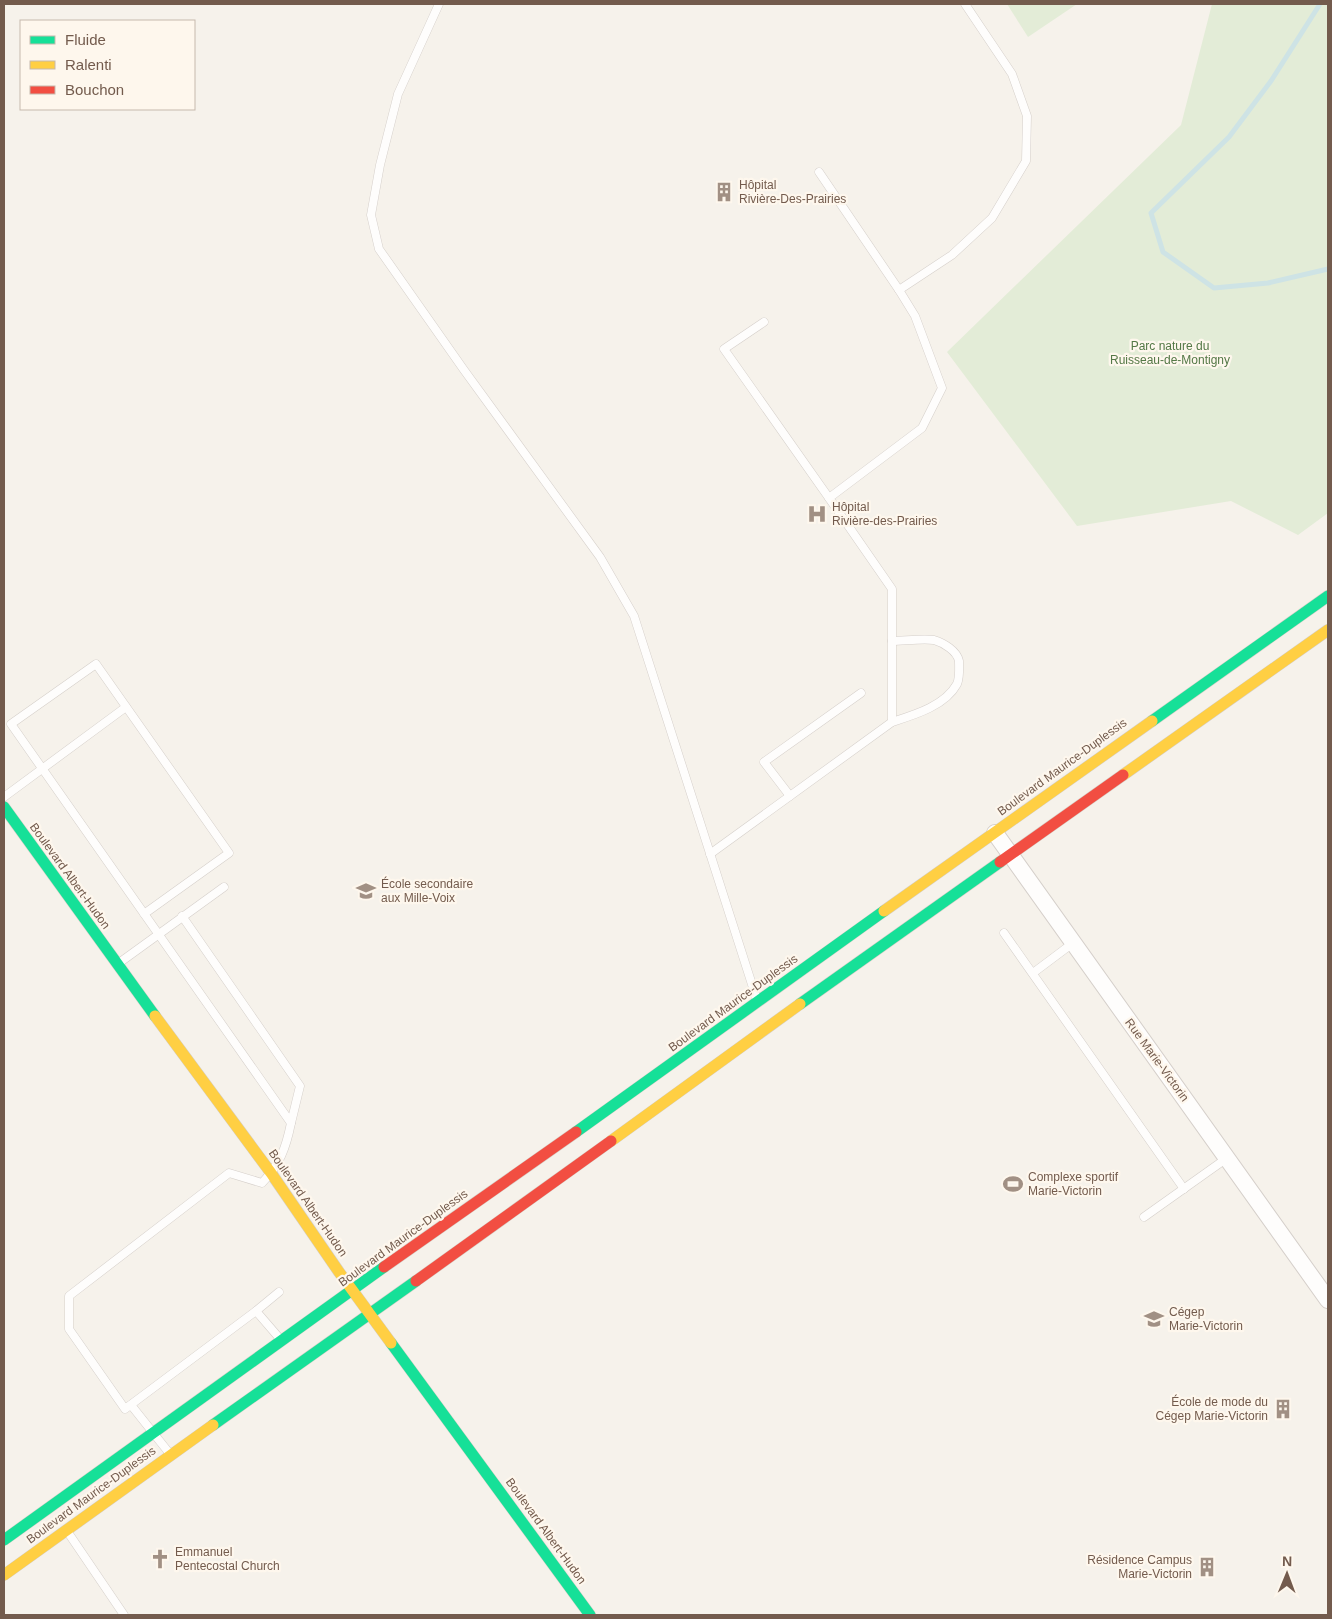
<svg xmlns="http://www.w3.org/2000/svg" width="1332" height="1619" font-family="Arial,sans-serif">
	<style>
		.green { fill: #e3ecd7 }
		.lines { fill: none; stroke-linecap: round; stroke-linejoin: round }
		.stream { stroke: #cee3e5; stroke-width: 5 }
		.lane-casing { stroke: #d5cfca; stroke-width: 9 }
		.street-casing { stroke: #d5cfca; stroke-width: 18 }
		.fast-casing { stroke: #d4cec6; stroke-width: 12 }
		.slow-casing { stroke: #d4cec6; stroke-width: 12 }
		.jam-casing { stroke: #d4cec6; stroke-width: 12 }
		.lane { stroke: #fefdfc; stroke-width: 8 }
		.street { stroke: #fefdfc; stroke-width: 16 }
		.fast { stroke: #16e098; stroke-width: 11 }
		.slow { stroke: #ffcf43; stroke-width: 11 }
		.jam { stroke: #f24e42; stroke-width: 11 }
		.labels { text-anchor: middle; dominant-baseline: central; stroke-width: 4.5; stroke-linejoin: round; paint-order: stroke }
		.poi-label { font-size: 12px; fill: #735b4d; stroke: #fef7ed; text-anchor: start }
		.park-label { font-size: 12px; fill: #547846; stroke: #fef7ed }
		.street-label { font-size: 12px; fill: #735b4d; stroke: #fef7ed }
	</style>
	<rect width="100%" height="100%" fill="#f6f2eb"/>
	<g class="green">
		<polygon points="1007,4 1077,4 1028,37"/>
		<polygon points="1212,4 1328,4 1328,513 1298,535 1231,501 1077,526 947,352 1181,125"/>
	</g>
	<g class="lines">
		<polyline class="stream" points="1320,4 1271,81 1229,137 1151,213 1163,252 1214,288 1268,283 1328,269"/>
		<defs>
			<g id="lane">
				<polyline points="439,4 398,94 380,165 371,215 379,249 464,370 600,557 634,616 756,997"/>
				<polyline points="819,172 899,290"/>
				<polyline points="764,322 724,349 829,498"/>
				<path d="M892 722C914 715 945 706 957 684 960 677 959 669 959 661 957 651 944 643 934 640 923 638 904 641 892 641"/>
				<polyline points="790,796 764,762 861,693"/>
				<polyline points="4,797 126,707"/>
				<polyline points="710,854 892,722 892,589 829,498 922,428 942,388 915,316 899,290 952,255 992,218 1026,161 1027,116 1012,74 965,4"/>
				<polyline points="144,914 229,853 96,664 11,724 291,1123 300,1086 182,916"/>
				<polyline points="1004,933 1184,1189"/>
				<polyline points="119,963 224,887"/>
				<polyline points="1033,973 1073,943"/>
				<polyline points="1144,1217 1227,1158"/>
				<polyline points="256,1311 279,1292"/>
				<path d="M281 1340 256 1311 125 1409 69 1329V1296L229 1173 262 1183C280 1164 286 1148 291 1123"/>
				<polyline points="131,1405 170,1454"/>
				<polyline points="67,1531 124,1615"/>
			</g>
			<polyline id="street" points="995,833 1328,1300"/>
			<g id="fast">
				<polyline points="1152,721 1328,596"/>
				<polyline points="4,807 155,1016"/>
				<polyline points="800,1004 1000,862"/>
				<polyline points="576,1132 884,911"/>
				<polyline points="391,1343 590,1615"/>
				<polyline points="213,1425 416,1281"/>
				<polyline points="4,1540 384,1267"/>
			</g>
			<g id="slow">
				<polyline points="1123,775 1328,630"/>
				<polyline points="884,911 1152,721"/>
				<polyline points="155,1016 271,1173 339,1272 391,1343"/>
				<polyline points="611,1141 800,1004"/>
				<polyline points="4,1575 213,1425"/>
			</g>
			<g id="jam">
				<polyline points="1000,862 1123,775"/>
				<polyline points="384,1267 576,1132"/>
				<polyline points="416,1281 611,1141"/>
			</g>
		</defs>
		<use href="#lane" class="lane-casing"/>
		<use href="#street" class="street-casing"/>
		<use href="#fast" class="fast-casing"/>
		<use href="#slow" class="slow-casing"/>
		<use href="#jam" class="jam-casing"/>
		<use href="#lane" class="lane"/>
		<use href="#street" class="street"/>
		<use href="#fast" class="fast"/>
		<use href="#slow" class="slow"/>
		<use href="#jam" class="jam"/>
	</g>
	<defs>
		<symbol id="building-bare" viewBox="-9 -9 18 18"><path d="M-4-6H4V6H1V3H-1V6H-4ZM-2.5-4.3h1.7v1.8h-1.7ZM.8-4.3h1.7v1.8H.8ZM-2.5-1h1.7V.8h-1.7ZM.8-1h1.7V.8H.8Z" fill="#a19084" stroke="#fef7ed" stroke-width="2.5" paint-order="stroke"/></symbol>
		<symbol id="hospital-bare" viewBox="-9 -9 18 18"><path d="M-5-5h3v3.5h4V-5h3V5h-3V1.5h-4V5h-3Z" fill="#a19084" stroke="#fef7ed" stroke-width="2.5" paint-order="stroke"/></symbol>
		<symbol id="school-bare" viewBox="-9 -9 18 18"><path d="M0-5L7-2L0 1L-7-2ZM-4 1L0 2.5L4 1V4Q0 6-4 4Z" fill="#a19084" stroke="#fef7ed" stroke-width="2.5" paint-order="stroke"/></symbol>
		<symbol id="stadium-bare" viewBox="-9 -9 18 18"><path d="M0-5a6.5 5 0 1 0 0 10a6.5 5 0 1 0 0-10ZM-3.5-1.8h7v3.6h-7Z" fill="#a19084" stroke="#fef7ed" stroke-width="2.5" paint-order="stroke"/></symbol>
		<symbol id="university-bare" viewBox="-9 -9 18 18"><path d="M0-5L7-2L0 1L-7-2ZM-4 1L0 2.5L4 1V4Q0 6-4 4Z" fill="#a19084" stroke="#fef7ed" stroke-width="2.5" paint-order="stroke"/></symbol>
		<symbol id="church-bare" viewBox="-9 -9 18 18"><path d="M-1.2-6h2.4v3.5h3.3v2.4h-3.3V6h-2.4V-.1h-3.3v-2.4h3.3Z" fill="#a19084" stroke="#fef7ed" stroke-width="2.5" paint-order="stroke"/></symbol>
	</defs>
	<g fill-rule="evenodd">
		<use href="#building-bare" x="710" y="178" width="28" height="28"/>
		<use href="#hospital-bare" x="803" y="500" width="28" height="28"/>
		<use href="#school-bare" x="352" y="877" width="28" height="28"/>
		<use href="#stadium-bare" x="999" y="1170" width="28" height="28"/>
		<use href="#university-bare" x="1140" y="1305" width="28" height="28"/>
		<use href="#building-bare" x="1269" y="1395" width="28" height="28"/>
		<use href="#church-bare" x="146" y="1545" width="28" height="28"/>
		<use href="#building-bare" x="1193" y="1553" width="28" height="28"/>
	</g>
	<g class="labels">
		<g class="poi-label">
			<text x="739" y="185">Hôpital<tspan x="739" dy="14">Rivière-Des-Prairies</tspan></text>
			<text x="832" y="507">Hôpital<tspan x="832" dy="14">Rivière-des-Prairies</tspan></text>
			<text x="381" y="884">École secondaire<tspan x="381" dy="14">aux Mille-Voix</tspan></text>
			<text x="1028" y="1177">Complexe sportif<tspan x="1028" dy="14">Marie-Victorin</tspan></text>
			<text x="1169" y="1312">Cégep<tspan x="1169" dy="14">Marie-Victorin</tspan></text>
			<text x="1268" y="1402" text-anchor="end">École de mode du<tspan x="1268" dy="14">Cégep Marie-Victorin</tspan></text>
			<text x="175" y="1552">Emmanuel<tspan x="175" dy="14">Pentecostal Church</tspan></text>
			<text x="1192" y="1560" text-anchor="end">Résidence Campus<tspan x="1192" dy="14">Marie-Victorin</tspan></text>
		</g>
		<g class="park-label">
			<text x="1170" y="346">Parc nature du<tspan x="1170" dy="14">Ruisseau-de-Montigny</tspan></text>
		</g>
		<g class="street-label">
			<text transform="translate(1062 767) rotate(-36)">Boulevard Maurice-Duplessis</text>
			<text transform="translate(70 876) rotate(54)">Boulevard Albert-Hudon</text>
			<text transform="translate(733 1003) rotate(-36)">Boulevard Maurice-Duplessis</text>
			<text transform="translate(1157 1060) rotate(54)">Rue Marie-Victorin</text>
			<text transform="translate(308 1203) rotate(55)">Boulevard Albert-Hudon</text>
			<text transform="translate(403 1238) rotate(-36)">Boulevard Maurice-Duplessis</text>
			<text transform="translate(91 1495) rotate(-36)">Boulevard Maurice-Duplessis</text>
			<text transform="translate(546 1531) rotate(54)">Boulevard Albert-Hudon</text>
		</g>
	</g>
	<rect width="1332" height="1619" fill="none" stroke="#735b4d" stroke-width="10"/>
	<rect x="20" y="20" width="175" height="90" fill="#fef7ed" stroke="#c6b9ad"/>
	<rect x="30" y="36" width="25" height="8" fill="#16e098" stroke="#c6b9ad"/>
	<text x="65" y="45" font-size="15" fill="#735b4d">Fluide</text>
	<rect x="30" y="61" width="25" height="8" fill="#ffcf43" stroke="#c6b9ad"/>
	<text x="65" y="70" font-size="15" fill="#735b4d">Ralenti</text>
	<rect x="30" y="86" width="25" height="8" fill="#f24e42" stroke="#c6b9ad"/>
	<text x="65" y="95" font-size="15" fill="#735b4d">Bouchon</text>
	<g transform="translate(1287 1574) rotate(1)" stroke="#fef7ed" stroke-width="4" paint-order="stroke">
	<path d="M0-4L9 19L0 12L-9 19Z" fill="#735b4d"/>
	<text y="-8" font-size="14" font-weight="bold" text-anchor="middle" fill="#735b4d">N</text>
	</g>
</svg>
